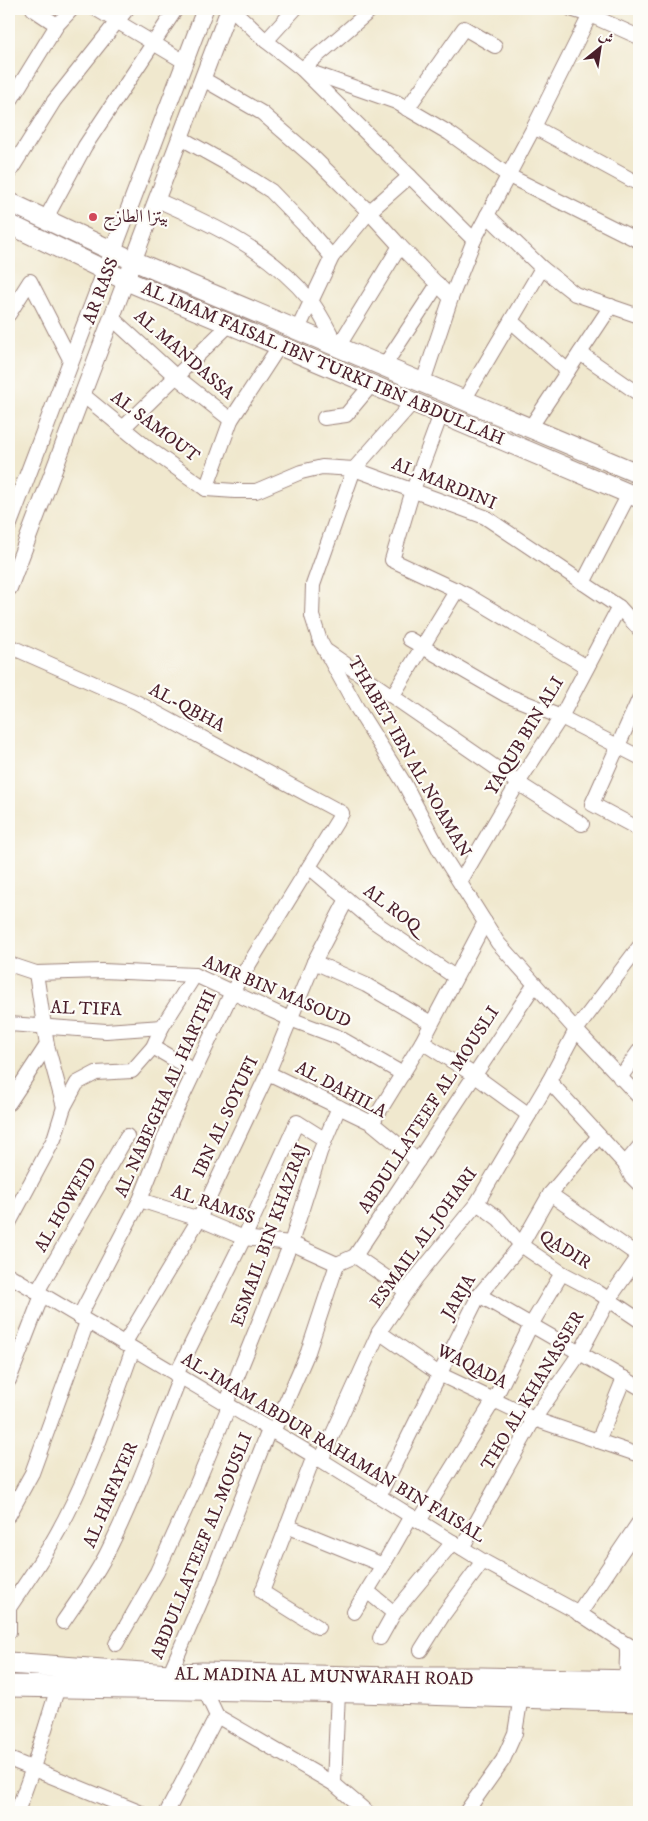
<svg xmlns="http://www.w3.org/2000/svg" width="648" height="1821" font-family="'IM FELL DW Pica',Amiri,serif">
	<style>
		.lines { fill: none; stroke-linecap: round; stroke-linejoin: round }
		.minor-casing { stroke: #9d847c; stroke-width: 16 }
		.tertiary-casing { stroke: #9d847c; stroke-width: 18 }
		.secondary-casing { stroke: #9d847c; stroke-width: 21 }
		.primary-casing { stroke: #9d847c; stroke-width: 23 }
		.minor { stroke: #fff; stroke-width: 14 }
		.tertiary { stroke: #fff; stroke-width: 16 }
		.secondary { stroke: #fff; stroke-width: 19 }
		.primary { stroke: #fff; stroke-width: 21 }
		.poi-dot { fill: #d1495b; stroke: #fdfcf7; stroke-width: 2 }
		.labels { text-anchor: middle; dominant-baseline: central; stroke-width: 4.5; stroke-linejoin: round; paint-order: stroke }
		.poi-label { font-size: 18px; fill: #4a1f2b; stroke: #fdfcf7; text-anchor: start }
		.street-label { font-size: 18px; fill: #4a1f2b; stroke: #fdfcf7 }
	</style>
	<rect width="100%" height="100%" fill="#fdfcf7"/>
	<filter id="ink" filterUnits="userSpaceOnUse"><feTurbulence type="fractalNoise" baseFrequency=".02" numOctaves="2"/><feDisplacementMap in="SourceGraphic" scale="10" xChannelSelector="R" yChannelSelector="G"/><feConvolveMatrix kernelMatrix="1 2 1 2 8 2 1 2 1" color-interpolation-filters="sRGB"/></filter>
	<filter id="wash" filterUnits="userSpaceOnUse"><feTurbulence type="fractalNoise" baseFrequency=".0096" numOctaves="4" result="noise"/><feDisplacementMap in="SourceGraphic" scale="20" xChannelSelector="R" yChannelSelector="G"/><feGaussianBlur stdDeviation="1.12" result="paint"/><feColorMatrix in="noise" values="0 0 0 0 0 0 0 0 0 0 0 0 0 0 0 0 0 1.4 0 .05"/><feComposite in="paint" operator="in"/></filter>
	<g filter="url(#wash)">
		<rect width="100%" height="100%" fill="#f0e8ce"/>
	</g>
	<g filter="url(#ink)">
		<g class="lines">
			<defs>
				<g id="minor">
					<polyline points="33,9 57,25"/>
					<polyline points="96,9 185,62"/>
					<polyline points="232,9 266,41 302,69 396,102 449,133 509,176 639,241"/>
					<polyline points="372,9 302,69 474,240"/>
					<polyline points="571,9 590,15 639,37"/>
					<polyline points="266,41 295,9"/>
					<polyline points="203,79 262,113 315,159 369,212 400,246 451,298"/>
					<polyline points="9,103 57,25 72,9"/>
					<polyline points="407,109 464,28 495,46"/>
					<polyline points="534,127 639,184"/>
					<polyline points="181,138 233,167 271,191 306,227 332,257"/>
					<polyline points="9,173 54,101 127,9"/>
					<path d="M157 200C214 225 270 251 310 300 321 313 329 332 338 347L400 246"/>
					<polyline points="487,215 542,268 575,294 639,316"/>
					<polyline points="45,220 85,146 176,9"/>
					<polyline points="9,314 30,281 71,361"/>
					<polyline points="112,318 173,374 231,420"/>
					<polyline points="511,321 568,371"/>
					<polyline points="298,329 332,257 369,212 410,176"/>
					<polyline points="580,353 639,394"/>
					<polyline points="384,366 438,284"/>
					<polyline points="423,382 451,298 474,240 534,127 593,9"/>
					<polyline points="83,395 145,446 206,489 235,491 256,491 301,472 322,467 354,469 485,517 619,607 639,629"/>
					<polyline points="464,400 542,268"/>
					<polyline points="413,402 354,469 313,585 312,616 320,641 357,708 404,783 440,851 498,943 576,1030 639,1097"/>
					<polyline points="441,414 413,490 392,560 467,595 587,667"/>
					<polyline points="324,418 346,415 372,384"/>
					<polyline points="123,428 230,324"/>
					<polyline points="530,428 611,306"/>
					<polyline points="206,489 231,420 280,345"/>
					<polyline points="583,583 629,494"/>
					<polyline points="409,639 506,695 561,717 639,757"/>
					<polyline points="9,646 136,702 342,813 232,992 172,1119 140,1200 79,1317"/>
					<polyline points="328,652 518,783 582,824"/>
					<polyline points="393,695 457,590"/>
					<polyline points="639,699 592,804 639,829"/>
					<polyline points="309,867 373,921 455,977"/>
					<polyline points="460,882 518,783 561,717 619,607"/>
					<polyline points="314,962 366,985 431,1023"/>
					<polyline points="9,964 36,973 102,971 195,975 290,1019 338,1037 403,1074"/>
					<polyline points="36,973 47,1045 64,1107"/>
					<polyline points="9,1024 106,1031 162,1027"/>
					<polyline points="422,1042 474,1075 529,1115"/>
					<polyline points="153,1047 194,1071"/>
					<polyline points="268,1073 372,1123 418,1161"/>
					<polyline points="620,1078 639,1051"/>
					<polyline points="549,1081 625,1164 631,1176 639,1184"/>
					<polyline points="9,1103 47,1045"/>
					<polyline points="372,1123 422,1042 485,922"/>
					<polyline points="625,1164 639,1147"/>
					<polyline points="550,1194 639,1256"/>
					<polyline points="140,1200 199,1219 244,1238 291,1243 337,1264 355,1256 406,1291"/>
					<polyline points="477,1203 499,1219 521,1245 562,1273 596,1291 639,1320"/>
					<polyline points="9,1223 54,1139 64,1107 77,1083 96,1073 132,1071 153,1047 162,1027 195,975"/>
					<polyline points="355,1256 535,984"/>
					<polyline points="9,1275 321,1460 483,1561 579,1613 627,1645 639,1649"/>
					<polyline points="37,1292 127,1136"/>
					<polyline points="479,1295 639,1387"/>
					<polyline points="379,1332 439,1374 534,1419 639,1455"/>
					<polyline points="124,1344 199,1219 268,1073 314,962 347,899"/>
					<polyline points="176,1375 244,1238 297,1122 324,1139"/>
					<polyline points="9,1380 42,1295"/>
					<polyline points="226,1404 291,1243 320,1152 339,1107"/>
					<polyline points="273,1432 308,1352 337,1264"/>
					<polyline points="598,1441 624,1378"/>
					<polyline points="314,1456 262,1592 318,1627"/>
					<polyline points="321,1460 379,1332 416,1278 477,1203 549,1081 576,1030 639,947"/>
					<polyline points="379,1496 479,1295 521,1245 550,1194 599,1136"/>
					<polyline points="9,1515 32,1473 87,1322"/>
					<polyline points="419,1521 494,1400 531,1325 562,1273"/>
					<polyline points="287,1526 383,1565 411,1516"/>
					<polyline points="462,1548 534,1419 580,1353 609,1299 639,1256"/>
					<polyline points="367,1591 394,1613"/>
					<path d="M9 1608C23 1587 38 1566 51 1544 87 1483 109 1415 133 1349"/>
					<polyline points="9,1608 9,1632"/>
					<polyline points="354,1612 383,1565"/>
					<path d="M63 1622C79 1598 96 1576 108 1551 136 1495 157 1435 180 1377"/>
					<polyline points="380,1638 394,1613 453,1542"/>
					<polyline points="116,1644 157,1572 196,1486 229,1406"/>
					<polyline points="421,1650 443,1615 483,1561"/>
					<polyline points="169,1675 209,1582 269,1430"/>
					<polyline points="217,1716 334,1784 367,1812"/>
					<polyline points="9,1759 139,1812"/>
					<polyline points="334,1784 338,1692"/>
					<polyline points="17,1812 33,1768 58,1687"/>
					<polyline points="167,1812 217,1716 208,1697 205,1683"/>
					<polyline points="466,1812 503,1760 515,1733 521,1696"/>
				</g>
				<g id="tertiary">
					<polyline points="9,524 205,9"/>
					<polyline points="9,588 229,9"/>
					<polyline points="579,1613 639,1524"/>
					<path d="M627 1645C631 1661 622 1668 635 1681"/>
				</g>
				<g id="secondary">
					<polyline points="9,202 134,261 639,474"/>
					<polyline points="9,224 127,281 639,498"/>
				</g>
				<g id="primary">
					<polyline points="9,1663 169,1675 202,1673 390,1678 482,1678 639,1681"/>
					<polyline points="9,1686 359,1692 639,1701"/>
				</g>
			</defs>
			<use href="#minor" class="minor-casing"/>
			<use href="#tertiary" class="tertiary-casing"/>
			<use href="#secondary" class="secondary-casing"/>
			<use href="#primary" class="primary-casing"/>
			<use href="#minor" class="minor"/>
			<use href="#tertiary" class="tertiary"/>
			<use href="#secondary" class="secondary"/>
			<use href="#primary" class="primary"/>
		</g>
	</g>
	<circle class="poi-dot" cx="93" cy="217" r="5"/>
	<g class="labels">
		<g class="poi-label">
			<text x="103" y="217">بيتزا الطازج</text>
		</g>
		<g class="street-label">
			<text transform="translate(101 291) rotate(-69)">AR RASS</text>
			<text transform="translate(184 355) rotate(41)">AL MANDASSA</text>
			<text transform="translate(323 364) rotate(23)">AL IMAM FAISAL IBN TURKI IBN ABDULLAH</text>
			<text transform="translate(155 427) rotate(37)">AL SAMOUT</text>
			<text transform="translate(444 484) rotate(22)">AL MARDINI</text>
			<text transform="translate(187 708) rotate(28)">AL-QBHA</text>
			<text transform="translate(525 736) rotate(-59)">YAQUB BIN ALI</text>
			<text transform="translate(409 757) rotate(60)">THABET IBN AL NOAMAN</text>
			<text transform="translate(392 909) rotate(37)">AL ROQ</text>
			<text transform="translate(277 992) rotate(23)">AMR BIN MASOUD</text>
			<text transform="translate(86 1009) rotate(2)">AL TIFA</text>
			<text transform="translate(341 1090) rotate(28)">AL DAHILA</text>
			<text transform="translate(166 1094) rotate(-66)">AL NABEGHA AL HARTHI</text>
			<text transform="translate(429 1110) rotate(-57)">ABDULLATEEF AL MOUSLI</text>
			<text transform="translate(226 1117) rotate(-65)">IBN AL SOYUFI</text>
			<text transform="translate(66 1205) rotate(-60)">AL HOWEID</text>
			<text transform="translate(213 1205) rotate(19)">AL RAMSS</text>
			<text transform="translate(270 1235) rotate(-70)">ESMAIL BIN KHAZRAJ</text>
			<text transform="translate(424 1238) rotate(-54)">ESMAIL AL JOHARI</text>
			<text transform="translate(565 1250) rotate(32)">QADIR</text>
			<text transform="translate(459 1297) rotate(-59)">JARJA</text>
			<text transform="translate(472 1367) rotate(27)">WAQADA</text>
			<text transform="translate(533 1391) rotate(-59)">THO AL KHANASSER</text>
			<text transform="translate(333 1448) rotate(31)">AL-IMAM ABDUR RAHAMAN BIN FAISAL</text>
			<text transform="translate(111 1495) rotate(-67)">AL HAFAYER</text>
			<text transform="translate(202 1546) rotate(-68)">ABDULLATEEF AL MOUSLI</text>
			<text transform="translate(324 1677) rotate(1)">AL MADINA AL MUNWARAH ROAD</text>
		</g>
	</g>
	<rect width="648" height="1821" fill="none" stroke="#fdfcf7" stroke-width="30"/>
	<g transform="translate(600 48) rotate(30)" stroke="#fdfcf7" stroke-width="4" paint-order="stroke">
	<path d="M0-4L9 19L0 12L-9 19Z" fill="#4a1f2b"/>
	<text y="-8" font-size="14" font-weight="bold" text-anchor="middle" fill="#4a1f2b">ش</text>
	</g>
</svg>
